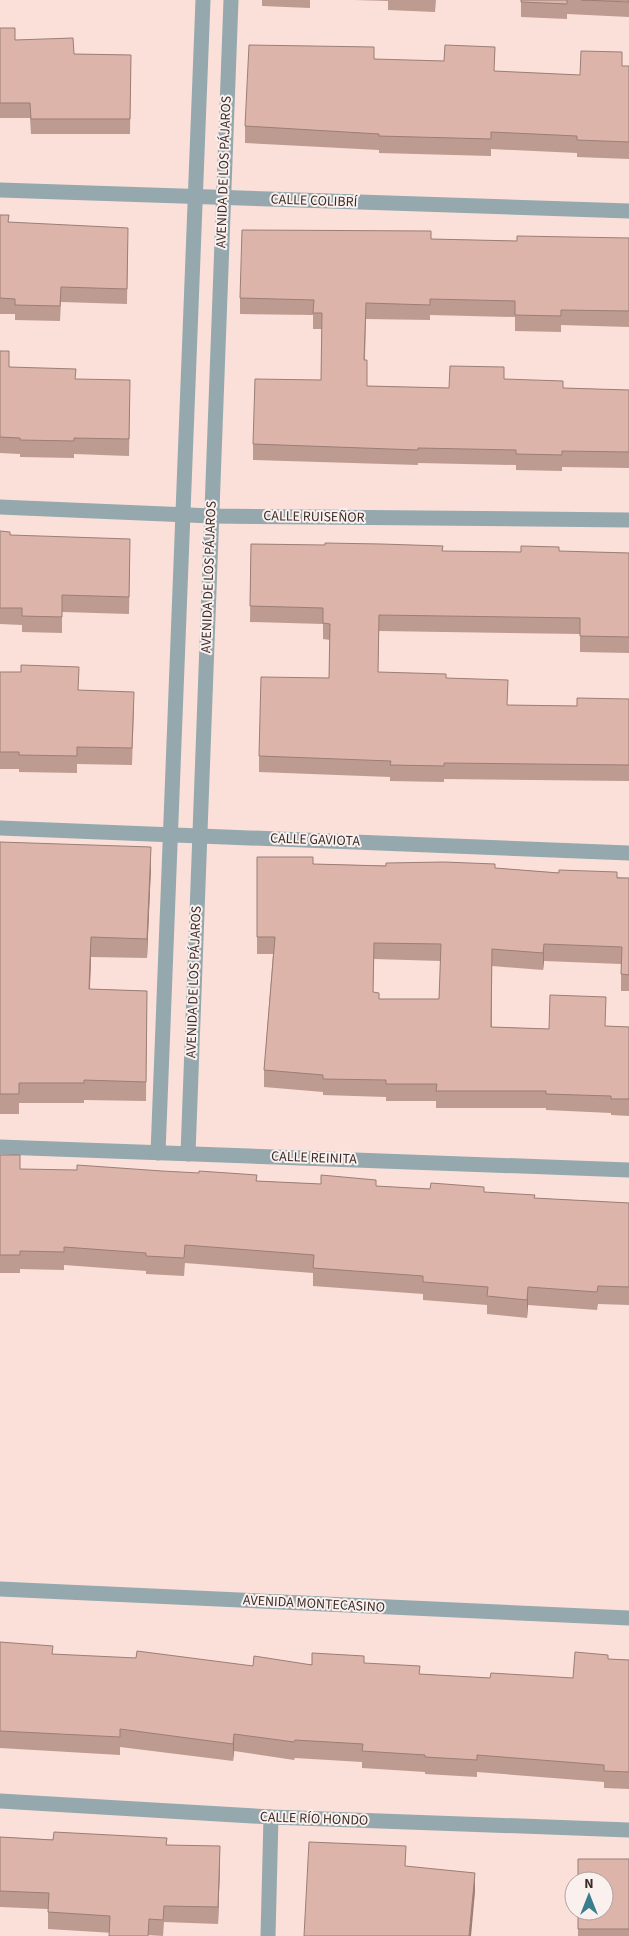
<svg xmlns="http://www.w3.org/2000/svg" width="629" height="1936" font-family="'Source Sans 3',sans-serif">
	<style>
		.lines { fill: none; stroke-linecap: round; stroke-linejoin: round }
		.minor { stroke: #95a8ad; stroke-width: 15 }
		.wall { fill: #be9b91; fill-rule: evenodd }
		.shaded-wall { fill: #9b7e76 }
		.building { fill: #ddb4a9; stroke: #9b7e76; fill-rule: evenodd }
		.labels { text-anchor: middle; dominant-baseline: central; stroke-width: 4; stroke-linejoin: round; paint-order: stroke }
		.street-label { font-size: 14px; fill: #3d2d29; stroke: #faf1ef }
	</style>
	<rect width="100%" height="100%" fill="#fae0d9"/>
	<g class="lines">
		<g class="minor">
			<polyline points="0,190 629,211"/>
			<polyline points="0,507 212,516 629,520"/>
			<polyline points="0,828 629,853"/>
			<polyline points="0,1147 629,1170"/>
			<polyline points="158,1153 203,0"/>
			<polyline points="188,1154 231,0"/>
			<polyline points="0,1589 629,1618"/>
			<polyline points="0,1801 271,1817 629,1830"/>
			<polyline points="268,1936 271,1817"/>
		</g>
	</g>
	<g class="wall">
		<polygon points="262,0 310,0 310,8 262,6"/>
		<polygon points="354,0 436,0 435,12 388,10 388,1"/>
		<polygon points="521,0 629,0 629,17 567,14 567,19 521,17"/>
		<polygon points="0,28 15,40 74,54 131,55 130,134 31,134 30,118 0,118"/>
		<polygon points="374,59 494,71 580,75 622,66 629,66 629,159 577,157 577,153 491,149 491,156 379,153 379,150 245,143 245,126"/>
		<polygon points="0,215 9,222 128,243 127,304 61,302 60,321 15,320 15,314 0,314"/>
		<polygon points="629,238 629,327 561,325 561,332 515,331 515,317 430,315 430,320 366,319 365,360 367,386 449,388 504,379 563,388 629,390 629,468 562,467 562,471 516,470 516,465 418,463 418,465 253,460 253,444 321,380 322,329 313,329 313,315 240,314 240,298 431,239 517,241"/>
		<polygon points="0,351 9,367 76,379 130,397 129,456 74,454 74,458 20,457 20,454 0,453"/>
		<polygon points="0,531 10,535 130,556 129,614 62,612 62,633 22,632 22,625 0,624"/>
		<polygon points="251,544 443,551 521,552 559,551 629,553 629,653 580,652 580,634 379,631 378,672 446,678 508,705 577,706 629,699 629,781 444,779 444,782 390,781 390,777 259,772 259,756 329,678 330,640 323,639 323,624 250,622"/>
		<polygon points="0,672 78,690 134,708 132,765 77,764 77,773 19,772 19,769 0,769"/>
		<polygon points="0,842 151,867 147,958 91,957 90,989 147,991 146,1101 84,1100 84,1103 19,1103 19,1114 0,1114"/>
		<path d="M257 857 313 864 495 868 629 878V991H621V964L544 961 543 970 492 966V1027L549 1029 605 1026 629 1027V1116L611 1115V1113L546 1110V1108H436V1101H386V1097L323 1095V1092L264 1087V1070L273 954H257ZM374 959 441 961 439 999H379L373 992Z"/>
		<polygon points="0,1155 20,1169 321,1184 376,1186 484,1192 535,1198 629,1203 629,1305 598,1304 597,1310 528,1305 527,1318 487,1314 487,1305 423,1300 423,1294 313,1286 313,1273 185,1263 184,1276 146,1274 146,1271 64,1265 64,1270 20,1269 20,1273 0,1273"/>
		<polygon points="0,1650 53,1654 253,1666 364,1663 420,1674 490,1678 573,1678 608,1659 629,1660 629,1789 604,1788 604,1782 477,1772 477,1777 425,1774 425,1772 362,1768 362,1762 295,1758 294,1760 234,1751 233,1761 120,1747 120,1755 0,1748"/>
		<polygon points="0,1837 167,1845 220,1863 218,1924 164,1922 163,1936 48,1929 48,1909 0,1907"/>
		<polygon points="629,1859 629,1936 578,1936 578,1911"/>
	</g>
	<g class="shaded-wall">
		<polygon points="151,847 151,867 147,958 147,939"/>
		<polygon points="91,937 91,957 89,1008 89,989"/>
		<polygon points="544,944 544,961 543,970 543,953"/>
		<polygon points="528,1287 528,1305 527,1318 527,1300"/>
		<polygon points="234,1734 234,1751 233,1761 233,1744"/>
		<polygon points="220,1846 220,1863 218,1924 218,1907"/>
		<polygon points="475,1873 475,1892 471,1936 469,1936"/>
	</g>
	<g class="building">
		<polygon points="521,0 567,0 567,4 521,2"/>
		<polygon points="581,0 629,0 629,2"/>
		<polygon points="0,28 15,28 15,40 73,38 74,54 131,55 130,119 31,119 30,103 0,103"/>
		<polygon points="249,45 374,47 374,59 444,61 445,45 495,47 494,71 580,75 581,51 622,52 622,66 629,66 629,142 577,140 577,136 491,132 491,139 379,136 379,134 245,126"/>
		<polygon points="0,215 9,215 8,222 128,228 127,289 61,287 60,306 15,305 15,299 0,298"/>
		<polygon points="242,230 431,231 431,239 517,241 517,236 629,238 629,311 561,310 561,316 515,315 515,301 430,299 430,305 366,303 364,360 367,360 367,386 449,388 450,366 504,367 504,379 563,381 563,388 629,390 629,452 562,451 562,455 516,454 516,450 418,448 418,450 253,444 255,379 321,380 322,313 313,313 314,300 240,298"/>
		<polygon points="0,351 9,351 9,367 76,369 75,379 130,380 129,439 74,438 74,441 20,440 20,438 0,437"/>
		<polygon points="0,531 10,532 10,535 130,539 129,597 62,595 62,617 22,616 22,608 0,608"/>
		<polygon points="325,543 381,544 443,546 442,551 521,552 521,546 559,547 559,551 629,553 629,637 580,636 580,618 379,615 378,672 446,674 446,678 508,680 507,705 577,706 577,698 629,699 629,765 444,763 444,766 390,765 391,761 259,756 261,677 329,678 330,624 323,623 323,608 250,606 251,544 325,545"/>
		<polygon points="21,665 79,667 78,690 134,692 132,748 77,747 77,756 19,755 19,752 0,752 0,672 21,672"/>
		<polygon points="0,842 151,847 147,939 91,937 89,989 147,991 146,1082 84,1080 84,1083 19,1083 19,1094 0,1094"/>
		<path d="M257 857H313V864L386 866V863L444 862 495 864V868L559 873V870L617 872V878H629V975L621 974 622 947 544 944 543 953 492 949 491 1027 549 1029 550 995 606 997 605 1026 629 1027V1099H611V1096L546 1094V1091H436L437 1084H386V1080L323 1079V1075L264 1070 275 937H257ZM374 943 441 944 439 999H379V993L373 992Z"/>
		<polygon points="0,1155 20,1155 20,1169 77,1170 77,1165 162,1171 199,1173 199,1171 257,1175 256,1181 321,1184 321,1175 376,1180 376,1186 430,1189 431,1183 484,1187 484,1192 535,1195 534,1198 629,1203 629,1287 598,1286 597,1292 528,1287 527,1300 487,1296 488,1287 423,1282 423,1276 313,1268 314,1255 185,1245 184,1258 146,1256 146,1253 64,1247 64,1252 20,1251 20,1255 0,1255"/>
		<polygon points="0,1642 53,1646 52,1654 136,1658 137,1651 253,1666 254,1656 312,1665 312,1653 364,1656 364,1663 420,1666 419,1674 490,1678 491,1673 573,1678 575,1652 608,1655 608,1659 629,1660 629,1772 604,1771 604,1765 477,1755 477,1760 425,1757 425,1755 362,1751 363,1744 295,1740 294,1742 234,1734 233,1744 120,1729 120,1737 0,1731"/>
		<polygon points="54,1832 167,1838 166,1845 220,1846 218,1907 164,1906 163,1920 149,1919 148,1936 109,1936 110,1916 48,1912 49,1893 0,1891 0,1837 53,1840"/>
		<polygon points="309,1842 406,1846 405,1866 475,1873 469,1936 304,1936"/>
		<polygon points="578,1859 629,1859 629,1929 578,1929 578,1911 604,1911 604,1881 578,1881"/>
	</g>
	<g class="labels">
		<g class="street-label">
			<text transform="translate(224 172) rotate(-88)">AVENIDA DE LOS PÁJAROS</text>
			<text transform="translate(314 201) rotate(2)">CALLE COLIBRÍ</text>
			<text transform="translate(314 517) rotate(1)">CALLE RUISEÑOR</text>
			<text transform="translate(209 577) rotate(-88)">AVENIDA DE LOS PÁJAROS</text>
			<text transform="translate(315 840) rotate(2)">CALLE GAVIOTA</text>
			<text transform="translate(194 982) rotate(-88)">AVENIDA DE LOS PÁJAROS</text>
			<text transform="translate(314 1158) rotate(2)">CALLE REINITA</text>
			<text transform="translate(314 1604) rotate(3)">AVENIDA MONTECASINO</text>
			<text transform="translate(314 1819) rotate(2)">CALLE RÍO HONDO</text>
		</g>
	</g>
	<g transform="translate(589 1896)"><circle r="24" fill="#faf1ef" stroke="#aea3a0"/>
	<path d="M0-4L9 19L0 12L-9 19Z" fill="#3a7d8d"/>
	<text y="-8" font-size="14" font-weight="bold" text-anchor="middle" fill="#3d2d29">N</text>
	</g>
</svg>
